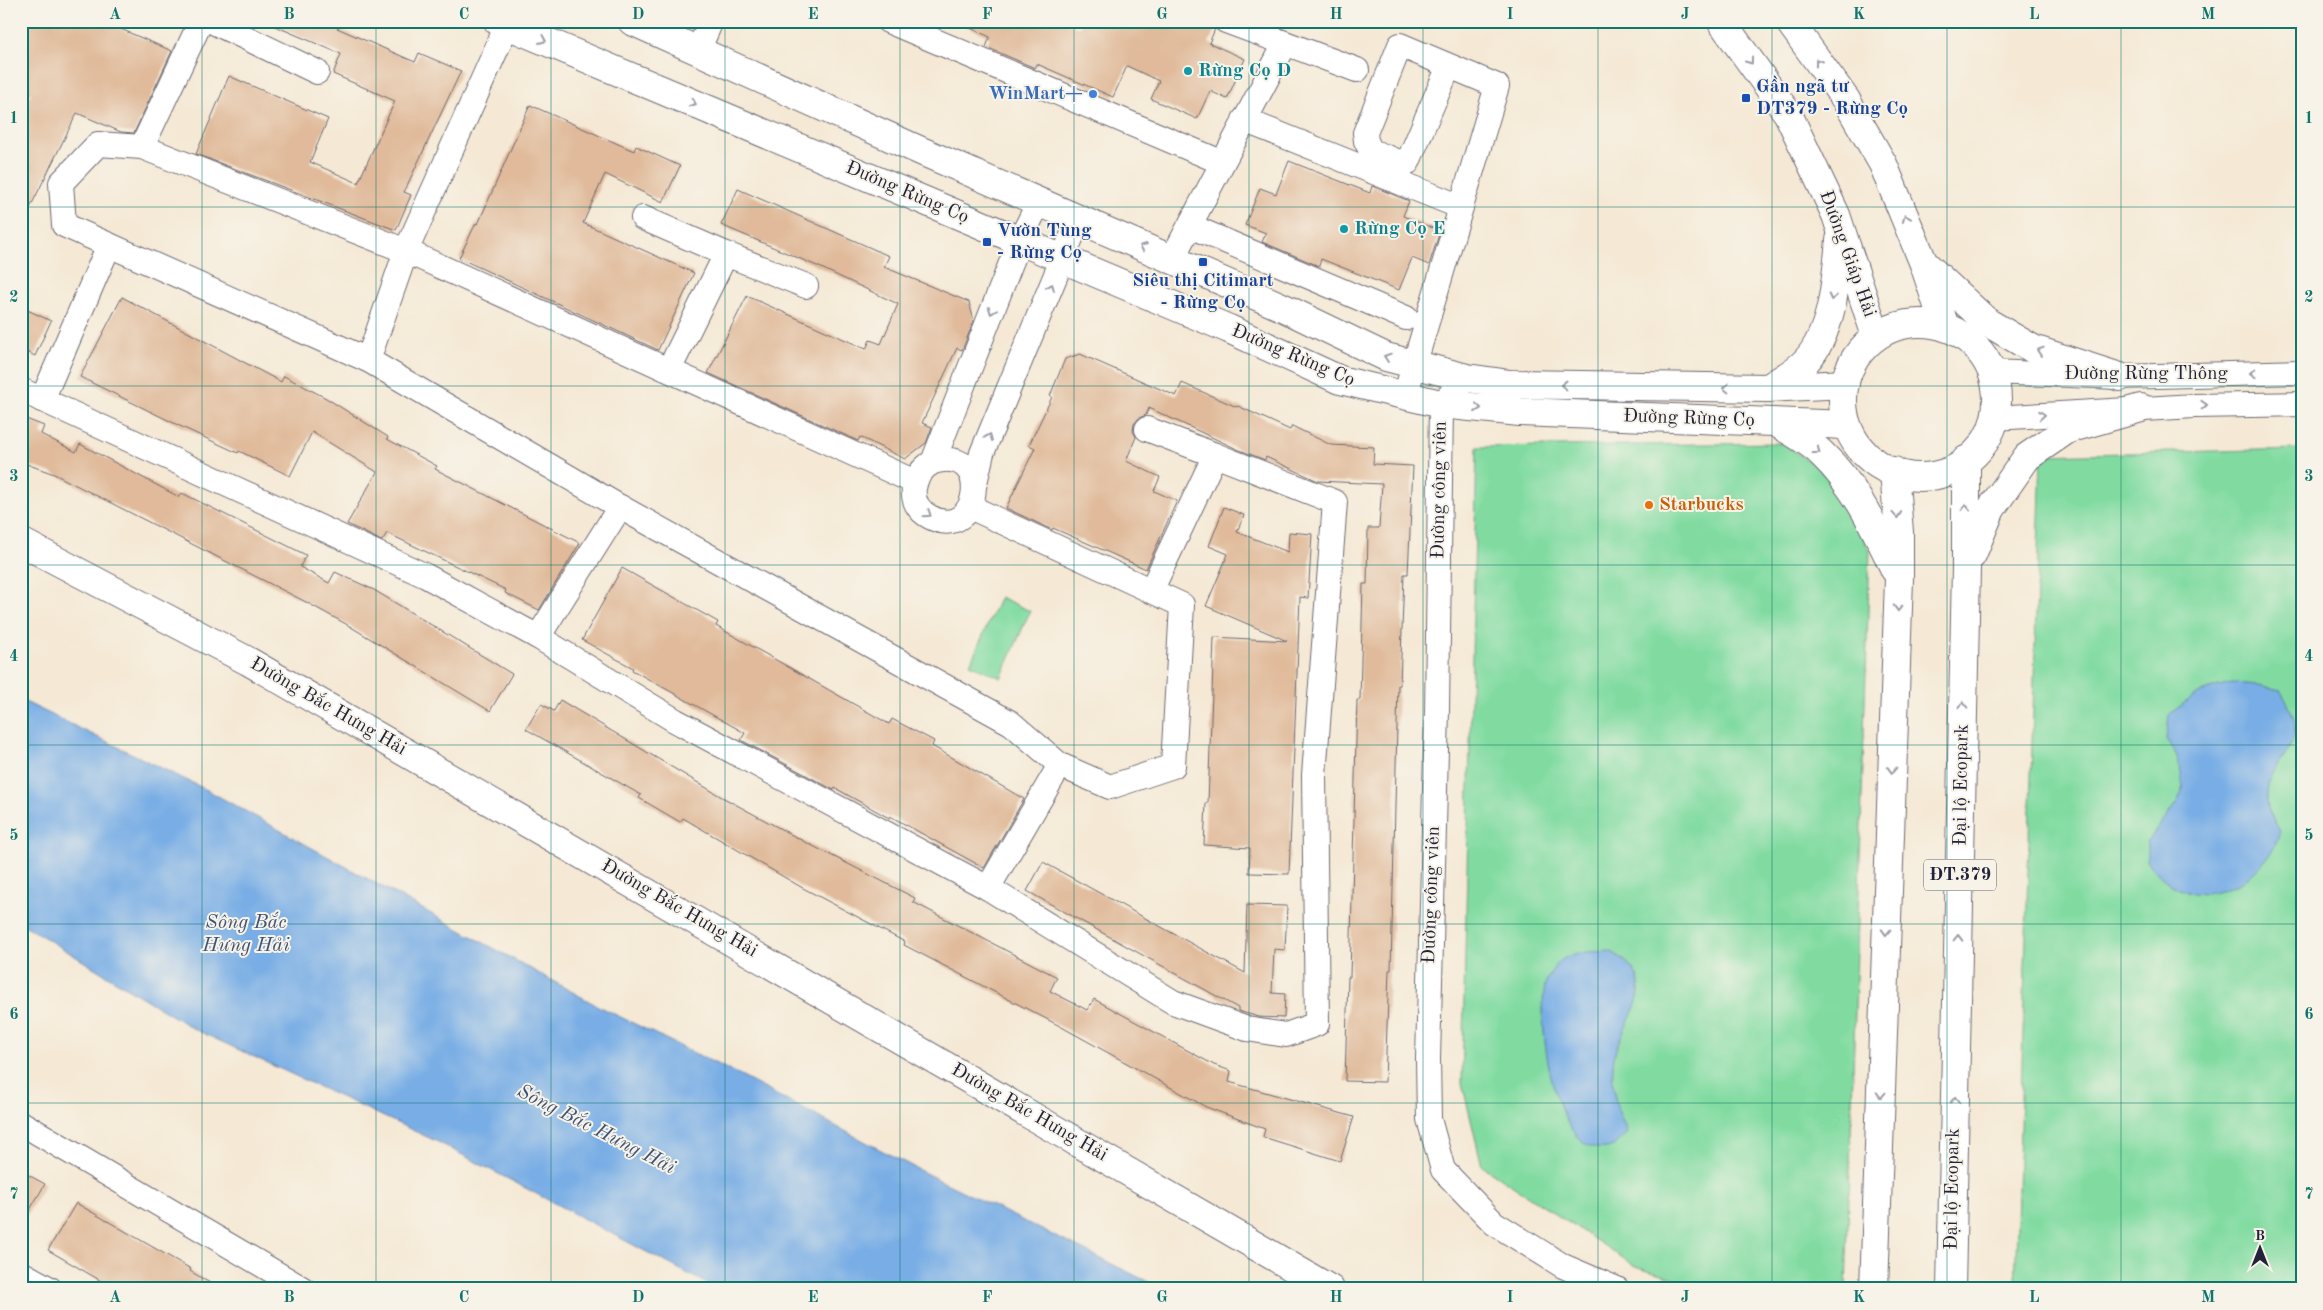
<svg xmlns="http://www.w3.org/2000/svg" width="2323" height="1310" font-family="'Old Standard TT',serif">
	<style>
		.green { fill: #81dba1; stroke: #527e6e }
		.water { fill: #78ade5; stroke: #4d6890 }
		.building { fill: #e0ba9a }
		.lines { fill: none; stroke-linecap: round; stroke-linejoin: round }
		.street-casing { stroke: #6c6871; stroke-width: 26 }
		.secondary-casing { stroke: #6c6871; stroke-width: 30 }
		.highway-casing { stroke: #6c6871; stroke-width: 30 }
		.street { stroke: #fff; stroke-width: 24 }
		.secondary { stroke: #fff; stroke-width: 28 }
		.highway { stroke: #fff; stroke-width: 28 }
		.oneway { stroke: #9c9ca7 }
		.grid { fill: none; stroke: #0f766e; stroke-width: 1; stroke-opacity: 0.55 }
		.culture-dot { fill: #0f9aa8; stroke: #f7f3e8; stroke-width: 2 }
		.shop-dot { fill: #3f7fe0; stroke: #f7f3e8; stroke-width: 2 }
		.transit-dot { fill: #1a4fb4; stroke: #f7f3e8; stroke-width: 2 }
		.food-dot { fill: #e8710a; stroke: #f7f3e8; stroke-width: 2 }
		.labels { text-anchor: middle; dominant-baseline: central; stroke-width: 4; stroke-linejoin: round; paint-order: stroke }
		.shield { fill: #f7f3e8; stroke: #62616f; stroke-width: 1 }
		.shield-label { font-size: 18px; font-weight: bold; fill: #22223b }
		.culture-label { font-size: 19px; font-weight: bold; fill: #0d838f; stroke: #f7f3e8; text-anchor: start }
		.transit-label { font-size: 19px; font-weight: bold; fill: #164399; stroke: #f7f3e8; text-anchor: start }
		.shop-label { font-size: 19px; font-weight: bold; fill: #366cbe; stroke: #f7f3e8; text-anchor: end }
		.street-label { font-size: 19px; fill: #22223b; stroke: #f7f3e8 }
		.food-label { font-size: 19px; font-weight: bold; fill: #c56008; stroke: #f7f3e8; text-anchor: start }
		.water-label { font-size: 20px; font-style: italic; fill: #405376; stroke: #f7f3e8 }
		.neatline { fill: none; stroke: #0f766e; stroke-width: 2 }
		.grid-label { font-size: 16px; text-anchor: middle; font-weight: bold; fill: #0f766e }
	</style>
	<rect width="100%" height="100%" fill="#f7f3e8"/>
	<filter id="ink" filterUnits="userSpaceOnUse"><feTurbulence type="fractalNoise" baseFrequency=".02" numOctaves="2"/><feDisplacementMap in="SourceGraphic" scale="10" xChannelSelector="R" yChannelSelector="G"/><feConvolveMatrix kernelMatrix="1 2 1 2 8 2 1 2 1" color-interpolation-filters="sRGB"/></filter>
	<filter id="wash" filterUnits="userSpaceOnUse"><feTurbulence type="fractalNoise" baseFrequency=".0096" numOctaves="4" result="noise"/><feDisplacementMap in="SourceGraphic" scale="20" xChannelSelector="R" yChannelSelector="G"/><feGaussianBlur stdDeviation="1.12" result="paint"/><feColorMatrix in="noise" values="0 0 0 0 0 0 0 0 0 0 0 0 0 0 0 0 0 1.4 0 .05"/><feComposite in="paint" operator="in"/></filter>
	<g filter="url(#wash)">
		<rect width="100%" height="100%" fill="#f5e9d5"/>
		<g class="green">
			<polygon points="1782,443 1826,472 1870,550 1846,1289 1710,1289 1635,1266 1482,1166 1462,1083 1477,447"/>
			<polygon points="2302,449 2302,1289 2015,1289 2041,455"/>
			<polygon points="1000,597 1030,611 1001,678 970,664"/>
		</g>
		<g class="water">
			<path d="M2232 683 2259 685 2280 690C2286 700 2296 717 2295 729 2292 761 2261 768 2268 807 2270 815 2276 824 2280 831 2268 877 2209 914 2166 881 2159 876 2153 868 2147 861V843L2177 802 2184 786 2177 756 2166 739 2169 715C2192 696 2203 689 2232 683Z"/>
			<polygon points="21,700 209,791 596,1005 733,1072 919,1170 1163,1289 717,1289 438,1142 194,1029 21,923"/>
			<path d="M1610 951C1673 985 1615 1021 1613 1066 1612 1081 1614 1098 1619 1112 1622 1120 1625 1125 1627 1133 1623 1137 1618 1144 1613 1146 1554 1170 1535 1016 1546 982 1549 973 1560 959 1568 956 1580 951 1597 952 1610 951Z"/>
		</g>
		<g id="blocks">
			<g class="building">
				<polygon points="21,21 102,21 172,51 134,133 121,132 77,113 21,226 21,114 31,93 21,88"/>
				<polygon points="263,21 339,21 337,28 415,62 419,53 461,71 404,192 411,195 396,230 196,154 229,76 328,119 310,162 358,183 395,101 333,74 341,54"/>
				<polygon points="955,21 1065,21 1079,28 1082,21 1213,21 1215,29 1209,43 1245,59 1227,99 1210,91 1197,119 1151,99 1159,81 1127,66 1113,97 1037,64 1035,68 986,47 990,37"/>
				<polygon points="530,105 634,151 636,146 680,166 663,202 605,174 583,223 694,273 658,350 459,258 476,223 478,224"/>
				<polygon points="1289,161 1370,193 1372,186 1409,201 1403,216 1440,231 1429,265 1412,258 1399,290 1321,259 1319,266 1262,242 1266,233 1245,225 1260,188 1276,194"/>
				<polygon points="738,189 889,256 884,267 969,302 974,321 962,350 957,348 922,423 932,427 926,443 905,459 860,437 858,441 708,373 747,296 866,349 870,340 881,344 898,304 817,266 721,225"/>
				<polygon points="122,297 281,382 284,376 326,398 388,437 387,439 437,466 435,469 580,543 539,610 505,593 506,590 387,533 382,541 347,524 377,472 312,432 290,476 239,451 238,453 184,428 80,377"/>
				<polygon points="21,307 51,321 35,356 21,349"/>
				<polygon points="1080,354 1176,396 1182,383 1237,407 1238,406 1290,430 1292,426 1331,445 1374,447 1373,464 1413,466 1408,574 1404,574 1400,685 1398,685 1391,970 1389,970 1385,1082 1345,1081 1348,977 1350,977 1357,700 1360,700 1363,584 1367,584 1368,528 1379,528 1382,484 1318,481 1266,457 1265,460 1237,449 1149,408 1146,415 1139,418 1134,424 1133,431 1136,437 1126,461 1160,477 1154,491 1177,501 1146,569 1053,528 1052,530 1006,508 1035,448 1029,445 1052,397 1050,396 1065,359"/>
				<polygon points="21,417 44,426 41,434 76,452 80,444 179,497 182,493 306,555 300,567 329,583 335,572 374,590 512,674 490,711 346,624 304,601 54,474 21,462"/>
				<polygon points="1224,507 1244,515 1237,532 1288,552 1289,532 1312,534 1308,598 1300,597 1289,874 1249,873 1250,848 1204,845 1206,803 1208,803 1214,637 1287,641 1206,606 1228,554 1209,546"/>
				<polygon points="622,568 718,622 716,626 889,724 892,719 934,741 932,746 1024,799 984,868 890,816 889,818 835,788 834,790 741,740 745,733 632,670 633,668 582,640"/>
				<polygon points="560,700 720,796 805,842 915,898 913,902 1057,977 1050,991 1087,1010 1094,999 1214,1065 1231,1071 1229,1082 1354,1117 1340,1161 1263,1137 1265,1129 1206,1107 1058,1025 904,945 905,942 801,887 683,818 680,822 639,798 641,795 526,729 541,704 554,711"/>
				<polygon points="1043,862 1245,973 1247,905 1287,906 1285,950 1274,949 1272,993 1285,994 1284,1018 1259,1017 1238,1011 1238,1008 1027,891"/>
				<polygon points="21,1171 45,1184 21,1225"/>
				<polygon points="76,1203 191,1269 190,1271 220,1289 115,1289 48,1250"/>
			</g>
		</g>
	</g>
	<g filter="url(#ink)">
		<use href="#blocks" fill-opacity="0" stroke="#6c6871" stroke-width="1"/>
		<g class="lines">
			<defs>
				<g id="street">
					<polyline points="211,21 317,72"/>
					<polyline points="509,21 406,251 142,147 98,144 61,183 64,225 368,360 620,507 1011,723 1060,765 1110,787 1173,766 1182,605 970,507"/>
					<polyline points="888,21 1221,162"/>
					<polyline points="1226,21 1357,70"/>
					<polyline points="698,51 711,21"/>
					<polyline points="1244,120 1461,207"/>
					<polyline points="142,147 201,21"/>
					<polyline points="643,218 726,254 669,370"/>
					<polyline points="1190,226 1406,318"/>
					<polyline points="726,254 806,286"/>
					<polyline points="1172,259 1285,44"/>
					<polyline points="368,360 406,251 915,482"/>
					<polyline points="1991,372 2120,377 2302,372"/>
					<polyline points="1467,378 1441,404 1437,711 1428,1059 1429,1119 1443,1170 1494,1223 1563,1266 1617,1289"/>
					<polyline points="21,390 426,576 538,637 620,507"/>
					<polyline points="1405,396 1497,86 1400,45 1365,133 1366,141 1371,151 1399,162 1408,162 1449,66"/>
					<polyline points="42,400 109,245"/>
					<polyline points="1994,418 2194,406 2302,404"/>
					<polyline points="1147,429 1215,455"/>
					<path d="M933 462C995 444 980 544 930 517 905 504 911 474 933 462L1020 240 1039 202"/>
					<polyline points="975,483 982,453 1079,219"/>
					<polyline points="538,637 676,721 988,888 1060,765"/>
					<polyline points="988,888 1173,1002 1247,1029 1286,1035 1317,1024 1314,775 1335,502 1215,455 1151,591"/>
					<polyline points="21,1123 303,1289"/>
					<polyline points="21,1273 50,1289"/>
				</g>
				<g id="secondary">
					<polyline points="498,21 1229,329 1340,380 1441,404 1520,412 1847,425"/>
					<polyline points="632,21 921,151 1282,307 1386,357 1467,378 1510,384 1768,388 1845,384"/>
					<polyline points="21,542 248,661 1330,1289"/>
				</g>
				<g id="highway">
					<polyline points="1721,21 1788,114 1836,215 1876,336"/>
					<polyline points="1789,21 1846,100 1883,164 1924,264 1945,327"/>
					<polyline points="1927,266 1987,322 2033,349 2120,377"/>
					<circle cx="1920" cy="400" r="77"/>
					<path d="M1768 388C1780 380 1796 372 1806 361 1833 332 1836 279 1840 240"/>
					<path d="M1777 423C1791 432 1809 441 1821 453 1856 486 1875 528 1895 570"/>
					<polyline points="1972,555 1991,509 2027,457 2068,429 2141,408"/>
					<polyline points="1874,1289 1899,579 1899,532 1894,471"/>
					<polyline points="1951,1289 1966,568 1966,460"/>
				</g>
			</defs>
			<use href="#street" class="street-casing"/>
			<use href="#secondary" class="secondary-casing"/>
			<use href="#highway" class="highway-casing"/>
			<use href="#street" class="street"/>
			<use href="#secondary" class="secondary"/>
			<use href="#highway" class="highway"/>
		</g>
		<defs><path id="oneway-chevron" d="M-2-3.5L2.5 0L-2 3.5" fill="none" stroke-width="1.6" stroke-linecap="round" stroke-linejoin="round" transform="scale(1.25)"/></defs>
		<g class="oneway">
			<use href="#oneway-chevron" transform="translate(543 40) rotate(23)"/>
			<use href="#oneway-chevron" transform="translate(1750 61) rotate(54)"/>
			<use href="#oneway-chevron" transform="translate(1818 62) rotate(-126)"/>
			<use href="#oneway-chevron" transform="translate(693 103) rotate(23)"/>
			<use href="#oneway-chevron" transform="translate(1906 218) rotate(-112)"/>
			<use href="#oneway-chevron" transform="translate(1143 247) rotate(-157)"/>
			<use href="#oneway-chevron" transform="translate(1051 287) rotate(-68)"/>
			<use href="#oneway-chevron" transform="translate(1832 297) rotate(103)"/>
			<use href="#oneway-chevron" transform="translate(992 311) rotate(111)"/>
			<use href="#oneway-chevron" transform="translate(2040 351) rotate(-161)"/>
			<use href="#oneway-chevron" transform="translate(1387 357) rotate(-161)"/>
			<use href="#oneway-chevron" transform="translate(2253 373) rotate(178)"/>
			<use href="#oneway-chevron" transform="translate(1564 385) rotate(-179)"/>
			<use href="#oneway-chevron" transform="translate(1726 388) rotate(-179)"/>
			<use href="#oneway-chevron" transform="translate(2204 405) rotate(-2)"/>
			<use href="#oneway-chevron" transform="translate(1478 408) rotate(6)"/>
			<use href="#oneway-chevron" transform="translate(2042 415) rotate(-4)"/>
			<use href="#oneway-chevron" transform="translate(989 437) rotate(-68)"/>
			<use href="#oneway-chevron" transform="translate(1817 451) rotate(38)"/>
			<use href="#oneway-chevron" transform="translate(1966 508) rotate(-90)"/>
			<use href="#oneway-chevron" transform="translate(928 514) rotate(34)"/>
			<use href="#oneway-chevron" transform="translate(1897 515) rotate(85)"/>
			<use href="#oneway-chevron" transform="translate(1898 608) rotate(92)"/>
			<use href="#oneway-chevron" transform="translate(1963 705) rotate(-89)"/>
			<use href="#oneway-chevron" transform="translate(1892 770) rotate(92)"/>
			<use href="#oneway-chevron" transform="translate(1886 932) rotate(92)"/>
			<use href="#oneway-chevron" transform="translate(1958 938) rotate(-89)"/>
			<use href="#oneway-chevron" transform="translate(1881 1095) rotate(92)"/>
			<use href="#oneway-chevron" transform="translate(1955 1100) rotate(-89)"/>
		</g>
	</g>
	<path class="grid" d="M202 21V1289M376 21V1289M551 21V1289M725 21V1289M900 21V1289M1074 21V1289M1249 21V1289M1423 21V1289M1598 21V1289M1772 21V1289M1947 21V1289M2121 21V1289M21 207H2302M21 386H2302M21 565H2302M21 745H2302M21 924H2302M21 1103H2302"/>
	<g class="culture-dot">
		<circle cx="1188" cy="71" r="5"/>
		<circle cx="1344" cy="229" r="5"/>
	</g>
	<circle class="shop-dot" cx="1093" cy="94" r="5"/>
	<g class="transit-dot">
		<rect x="1741" y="93" width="10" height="10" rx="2.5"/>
		<rect x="982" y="237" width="10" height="10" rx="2.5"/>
		<rect x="1198" y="257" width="10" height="10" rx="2.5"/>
	</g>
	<circle class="food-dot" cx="1649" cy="505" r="5"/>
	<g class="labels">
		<rect class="shield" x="1924" y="859.5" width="72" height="31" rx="4"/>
		<g class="shield-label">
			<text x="1960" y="875">ĐT.379</text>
		</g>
		<g class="culture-label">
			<text x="1198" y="71">Rừng Cọ D</text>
			<text x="1354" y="229">Rừng Cọ E</text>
		</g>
		<g class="transit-label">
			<text x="1756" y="87">Gần ngã tư<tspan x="1756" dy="22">DT379 - Rừng Cọ</tspan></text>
			<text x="997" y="231">Vườn Tùng<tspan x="997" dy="22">- Rừng Cọ</tspan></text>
			<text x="1203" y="281" text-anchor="middle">Siêu thị Citimart<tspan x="1203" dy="22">- Rừng Cọ</tspan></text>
		</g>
		<g class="shop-label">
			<text x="1083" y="94">WinMart+</text>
		</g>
		<g class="street-label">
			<text transform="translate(907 193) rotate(23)">Đường Rừng Cọ</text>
			<text transform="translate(1847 254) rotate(70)">Đường Giáp Hải</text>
			<text transform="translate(1293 356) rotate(23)">Đường Rừng Cọ</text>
			<text x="2146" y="374">Đường Rừng Thông</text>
			<text transform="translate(1689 419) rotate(2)">Đường Rừng Cọ</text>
			<text transform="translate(1440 490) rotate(-89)">Đường công viên</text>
			<text transform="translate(328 707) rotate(30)">Đường Bắc Hưng Hải</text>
			<text transform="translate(1962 785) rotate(-89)">Đại lộ Ecopark</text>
			<text transform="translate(1432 895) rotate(-88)">Đường công viên</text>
			<text transform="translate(679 909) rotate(30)">Đường Bắc Hưng Hải</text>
			<text transform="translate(1029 1113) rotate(30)">Đường Bắc Hưng Hải</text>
			<text transform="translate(1953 1189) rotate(-89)">Đại lộ Ecopark</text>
		</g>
		<g class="food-label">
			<text x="1659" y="505">Starbucks</text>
		</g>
		<g class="water-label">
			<text x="246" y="923">Sông Bắc<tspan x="246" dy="23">Hưng Hải</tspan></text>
			<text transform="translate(596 1130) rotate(27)">Sông Bắc Hưng Hải</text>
		</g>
	</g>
	<rect width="2323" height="1310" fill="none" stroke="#f7f3e8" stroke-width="55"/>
	<g transform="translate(2260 1248)" stroke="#f7f3e8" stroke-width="4" paint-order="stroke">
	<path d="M0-4L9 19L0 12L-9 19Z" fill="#22223b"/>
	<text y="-8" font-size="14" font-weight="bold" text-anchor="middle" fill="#22223b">B</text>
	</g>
	<rect x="28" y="28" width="2268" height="1254" class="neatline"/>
	<g class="grid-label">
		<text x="115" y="19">A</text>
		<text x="289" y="19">B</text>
		<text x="464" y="19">C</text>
		<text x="638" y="19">D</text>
		<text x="813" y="19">E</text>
		<text x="987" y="19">F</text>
		<text x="1162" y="19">G</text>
		<text x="1336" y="19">H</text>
		<text x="1510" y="19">I</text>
		<text x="1685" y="19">J</text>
		<text x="1859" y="19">K</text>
		<text x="2034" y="19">L</text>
		<text x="2208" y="19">M</text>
		<text x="14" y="123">1</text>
		<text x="2309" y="123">1</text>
		<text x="14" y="302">2</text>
		<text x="2309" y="302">2</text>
		<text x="14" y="481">3</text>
		<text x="2309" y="481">3</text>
		<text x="14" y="661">4</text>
		<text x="2309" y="661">4</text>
		<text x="14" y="840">5</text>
		<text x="2309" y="840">5</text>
		<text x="14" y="1019">6</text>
		<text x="2309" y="1019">6</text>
		<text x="14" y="1199">7</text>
		<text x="2309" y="1199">7</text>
		<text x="115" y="1302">A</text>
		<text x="289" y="1302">B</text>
		<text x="464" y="1302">C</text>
		<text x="638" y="1302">D</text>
		<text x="813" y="1302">E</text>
		<text x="987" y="1302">F</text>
		<text x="1162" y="1302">G</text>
		<text x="1336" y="1302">H</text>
		<text x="1510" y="1302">I</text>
		<text x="1685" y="1302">J</text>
		<text x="1859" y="1302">K</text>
		<text x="2034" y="1302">L</text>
		<text x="2208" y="1302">M</text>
	</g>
</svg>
